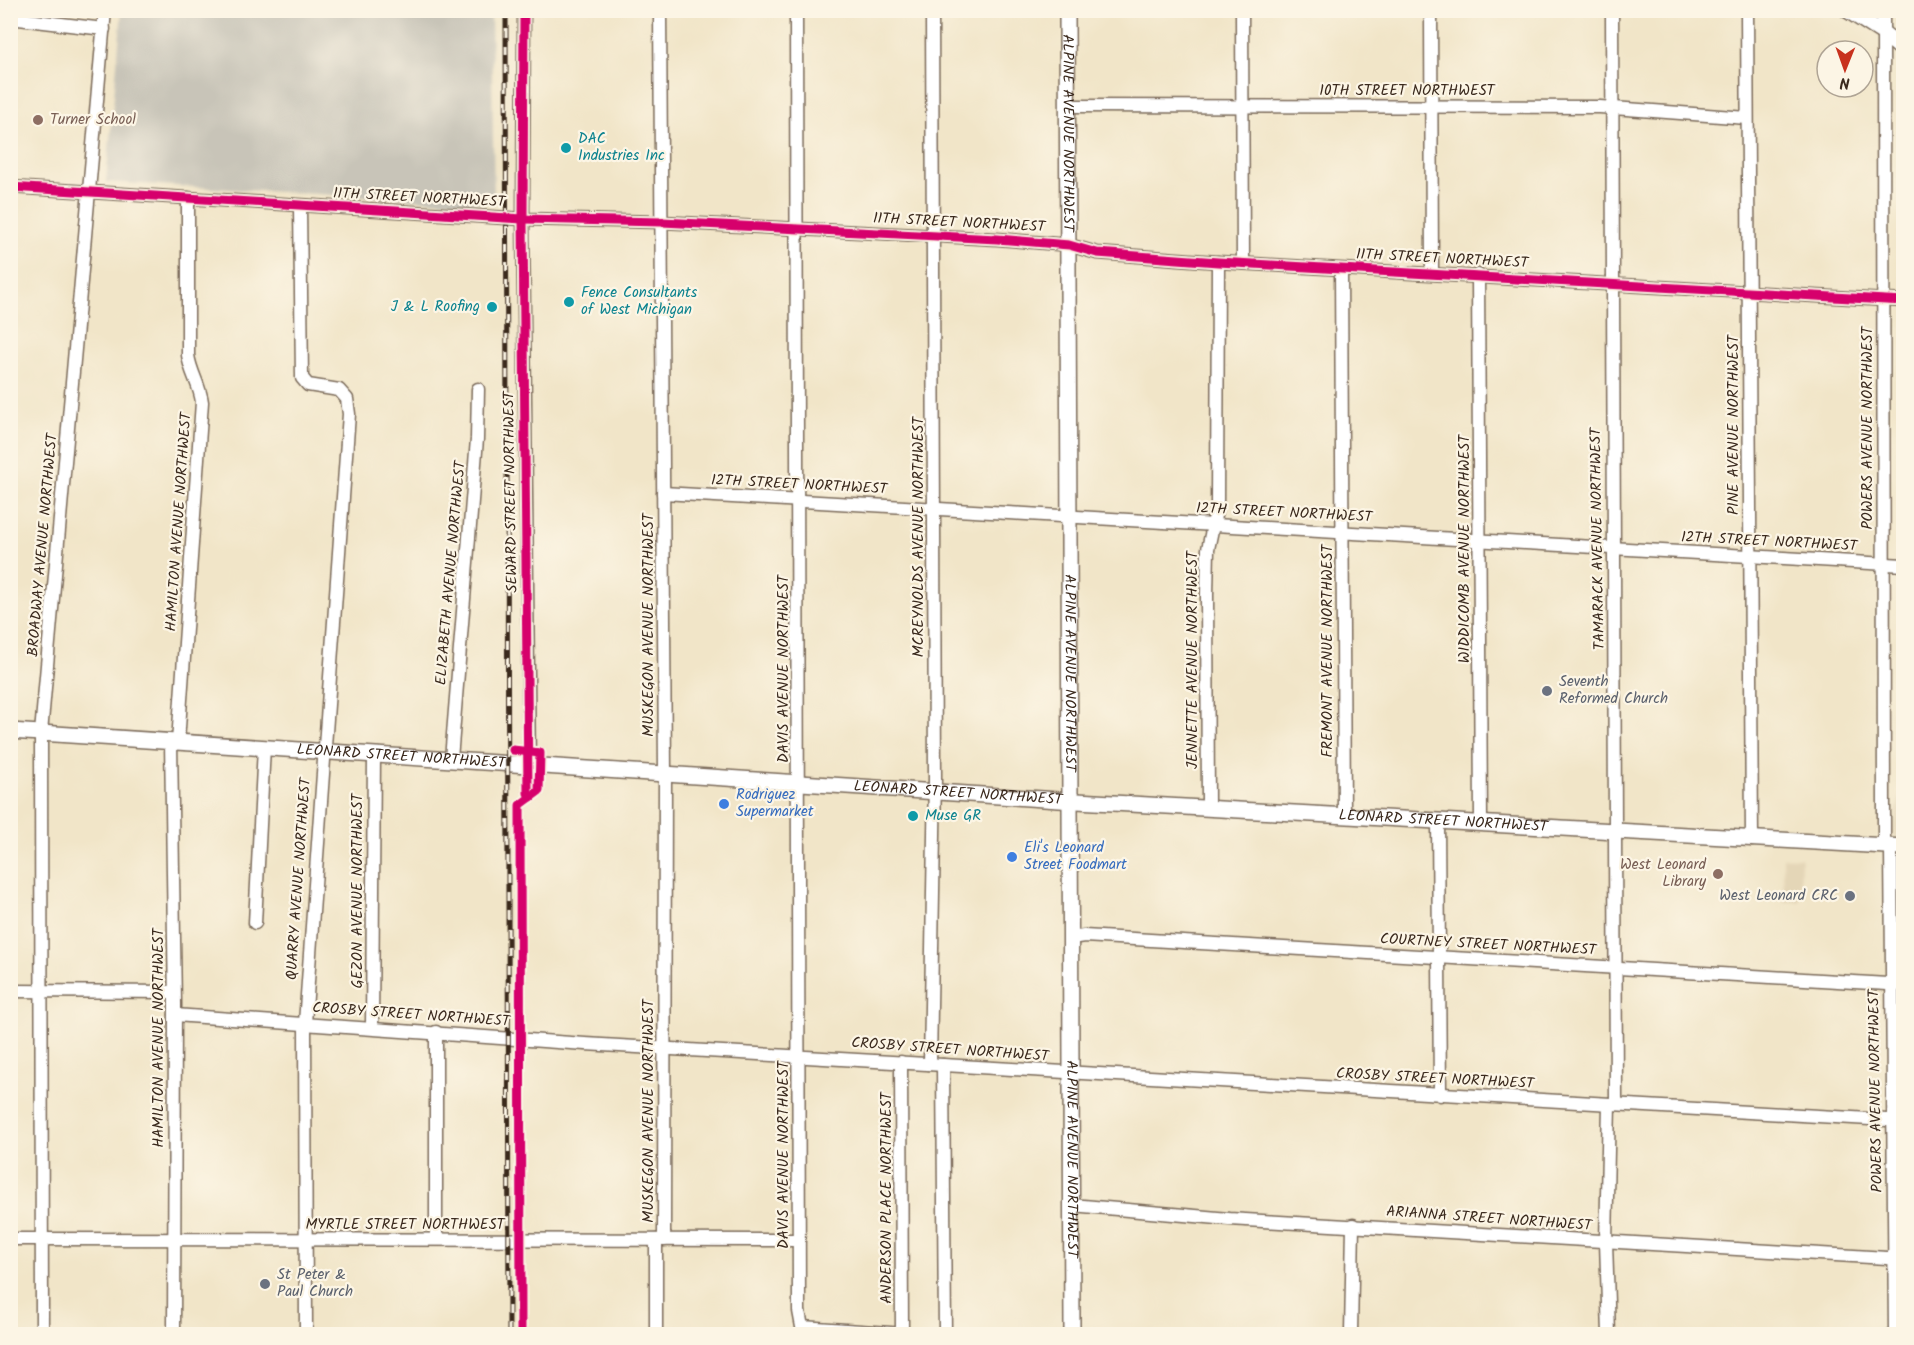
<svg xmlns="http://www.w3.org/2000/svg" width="1914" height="1345" font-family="Kalam,sans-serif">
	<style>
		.built { fill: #e4d6b7 }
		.industrial { fill: #c8c4b8 }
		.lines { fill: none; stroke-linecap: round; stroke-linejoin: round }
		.minor-casing { stroke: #7b6b5a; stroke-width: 15 }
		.major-casing { stroke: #7b6b5a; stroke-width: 18 }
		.minor { stroke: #fff; stroke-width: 12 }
		.major { stroke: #fff; stroke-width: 15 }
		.rail-casing { stroke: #3b2a1e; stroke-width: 5 }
		.rail { stroke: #fcf5e5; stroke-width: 3; stroke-dasharray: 9; stroke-linecap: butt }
		.cycleway-casing { stroke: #fcf5e5; stroke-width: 13 }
		.cycleway { stroke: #d6006c; stroke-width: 9 }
		.education-dot { fill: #8d6e63; stroke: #fcf5e5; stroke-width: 2 }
		.culture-dot { fill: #0f9aa8; stroke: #fcf5e5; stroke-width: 2 }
		.worship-dot { fill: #6b7280; stroke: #fcf5e5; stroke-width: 2 }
		.shop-dot { fill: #3f7fe0; stroke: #fcf5e5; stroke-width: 2 }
		.labels { text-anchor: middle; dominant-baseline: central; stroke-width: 4.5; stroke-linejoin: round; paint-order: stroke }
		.street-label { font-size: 15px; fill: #3b2a1e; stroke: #fcf5e5 }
		.education-label { font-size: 15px; fill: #785e54; stroke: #fcf5e5; text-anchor: start }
		.culture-label { font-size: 15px; fill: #0d838f; stroke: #fcf5e5; text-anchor: start }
		.worship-label { font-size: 15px; fill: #5b616d; stroke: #fcf5e5; text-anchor: start }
		.shop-label { font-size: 15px; fill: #366cbe; stroke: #fcf5e5; text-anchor: start }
	</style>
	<rect width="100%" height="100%" fill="#fcf5e5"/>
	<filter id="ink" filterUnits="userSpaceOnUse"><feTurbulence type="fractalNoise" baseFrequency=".0167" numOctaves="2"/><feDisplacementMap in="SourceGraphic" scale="12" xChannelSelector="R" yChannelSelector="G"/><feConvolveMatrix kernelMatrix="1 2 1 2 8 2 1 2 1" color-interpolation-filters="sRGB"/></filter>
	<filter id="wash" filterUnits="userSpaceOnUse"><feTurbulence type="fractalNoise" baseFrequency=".008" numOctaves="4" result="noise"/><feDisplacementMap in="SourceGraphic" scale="24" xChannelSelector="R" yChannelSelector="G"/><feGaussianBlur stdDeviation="1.35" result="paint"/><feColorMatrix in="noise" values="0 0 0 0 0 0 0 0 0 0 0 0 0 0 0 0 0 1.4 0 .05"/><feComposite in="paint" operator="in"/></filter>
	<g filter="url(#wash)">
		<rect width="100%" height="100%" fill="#f1e5c8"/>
		<g class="built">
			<polygon points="1903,781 1903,838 1891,837"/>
			<polygon points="1801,857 1800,902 1784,902 1783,858"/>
		</g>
		<polygon class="industrial" points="122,11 491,11 494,204 106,182"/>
	</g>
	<g filter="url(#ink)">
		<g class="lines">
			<defs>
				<g id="minor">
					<polyline points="524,10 523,219 529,766"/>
					<polyline points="660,10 665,774 664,1240"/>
					<polyline points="796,10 799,1311 802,1327 905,1334"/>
					<polyline points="1242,10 1243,263"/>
					<polyline points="1431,10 1432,273"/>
					<path d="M1612 10C1611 375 1618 740 1616 1104"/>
					<polyline points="1747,10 1752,840"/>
					<polyline points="1883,10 1884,846"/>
					<polyline points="10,18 104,29"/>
					<polyline points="1068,106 1600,107 1747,118"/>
					<polyline points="10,187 523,219 662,222 997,239 1069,245 1097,253 1218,262 1904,301"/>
					<polyline points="300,206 302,378 308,385 339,390 347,399 349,414 305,1023 306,1334"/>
					<polyline points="1341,270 1344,816"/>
					<polyline points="1478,275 1481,823"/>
					<polyline points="663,493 1904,565"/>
					<polyline points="171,742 175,1004 174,1334"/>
					<path d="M178 742 202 402C200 385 190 372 188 355V198"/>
					<polyline points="451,759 477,439 478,389"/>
					<polyline points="1208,808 1207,595 1208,549 1217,506 1218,262"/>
					<polyline points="1438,821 1440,1095"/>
					<polyline points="1891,847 1895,1334"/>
					<polyline points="255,923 264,747"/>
					<polyline points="1071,938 1084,936 1904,985"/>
					<polyline points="10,991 174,992"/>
					<polyline points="175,1015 585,1044 1904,1121"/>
					<polyline points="372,1027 374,755"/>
					<polyline points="901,1062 902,1334"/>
					<polyline points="930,1064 935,778 932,10"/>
					<polyline points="943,1065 945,1334"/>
					<polyline points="1072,1205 1229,1219 1904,1259"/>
					<polyline points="10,1239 799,1240"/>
					<polyline points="436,1239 436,1032"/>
					<polyline points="656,1240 656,1334"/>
					<polyline points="42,1334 41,733 105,10"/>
					<polyline points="1351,1334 1353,1225"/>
					<polyline points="1609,1334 1606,1242 1609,1104"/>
				</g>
				<g id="major">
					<path id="s1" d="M1067 10 1072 1334"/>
					<polyline points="1847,10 1883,33 1904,51"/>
					<path id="s2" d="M10 731 1059 800 1904 847"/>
				</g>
			</defs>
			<use href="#minor" class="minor-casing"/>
			<use href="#major" class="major-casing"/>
			<use href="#minor" class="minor"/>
			<use href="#major" class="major"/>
			<defs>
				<polyline id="rail" points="506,10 509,1334"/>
			</defs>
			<use href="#rail" class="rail-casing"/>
			<use href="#rail" class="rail"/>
			<defs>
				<g id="cycleway">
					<polyline points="524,10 523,219 528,793 531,797"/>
					<polyline points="10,187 523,219 662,222 997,239 1069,245 1097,253 1218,262 1904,301"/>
					<polyline points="513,750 540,753 539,791 520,805 521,1334"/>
				</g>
			</defs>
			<use href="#cycleway" class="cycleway-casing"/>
			<use href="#cycleway" class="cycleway"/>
		</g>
	</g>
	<g class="education-dot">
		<circle cx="38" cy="120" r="6"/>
		<circle cx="1718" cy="874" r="6"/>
	</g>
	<g class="culture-dot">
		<circle cx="566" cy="148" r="6"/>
		<circle cx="569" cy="302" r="6"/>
		<circle cx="492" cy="307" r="6"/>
		<circle cx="913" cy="816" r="6"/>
	</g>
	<g class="worship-dot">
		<circle cx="1547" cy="691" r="6"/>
		<circle cx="1850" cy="896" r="6"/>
		<circle cx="265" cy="1284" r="6"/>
	</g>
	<g class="shop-dot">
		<circle cx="724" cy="804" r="6"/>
		<circle cx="1012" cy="857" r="6"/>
	</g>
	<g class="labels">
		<g class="street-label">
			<text x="1407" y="91">10TH STREET NORTHWEST</text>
			<text stroke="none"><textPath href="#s1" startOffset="123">ALPINE AVENUE NORTHWEST</textPath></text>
			<text transform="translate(419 198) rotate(3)">11TH STREET NORTHWEST</text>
			<text transform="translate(959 223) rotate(3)">11TH STREET NORTHWEST</text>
			<text transform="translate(1442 259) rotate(3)">11TH STREET NORTHWEST</text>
			<text transform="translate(1734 425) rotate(-90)">PINE AVENUE NORTHWEST</text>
			<text transform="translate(1868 428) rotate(-90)">POWERS AVENUE NORTHWEST</text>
			<text transform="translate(799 485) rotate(3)">12TH STREET NORTHWEST</text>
			<text transform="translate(511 492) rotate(-91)">SEWARD STREET NORTHWEST</text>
			<text transform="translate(1284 513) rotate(3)">12TH STREET NORTHWEST</text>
			<text transform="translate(179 522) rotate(-86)">HAMILTON AVENUE NORTHWEST</text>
			<text transform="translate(919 537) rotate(-90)">MCREYNOLDS AVENUE NORTHWEST</text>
			<text transform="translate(1598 539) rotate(-91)">TAMARACK AVENUE NORTHWEST</text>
			<text transform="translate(1769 542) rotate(3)">12TH STREET NORTHWEST</text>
			<text transform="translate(43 545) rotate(-85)">BROADWAY AVENUE NORTHWEST</text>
			<text transform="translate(1465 549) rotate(-90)">WIDDICOMB AVENUE NORTHWEST</text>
			<text transform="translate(451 573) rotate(-85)">ELIZABETH AVENUE NORTHWEST</text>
			<text transform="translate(649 625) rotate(-90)">MUSKEGON AVENUE NORTHWEST</text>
			<text transform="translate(1328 651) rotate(-90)">FREMONT AVENUE NORTHWEST</text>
			<text transform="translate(1193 660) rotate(-90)">JENNETTE AVENUE NORTHWEST</text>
			<text transform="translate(784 669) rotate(-90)">DAVIS AVENUE NORTHWEST</text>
			<text stroke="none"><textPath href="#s1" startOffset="663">ALPINE AVENUE NORTHWEST</textPath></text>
			<text stroke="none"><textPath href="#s2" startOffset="392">LEONARD STREET NORTHWEST</textPath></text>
			<text stroke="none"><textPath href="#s2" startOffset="950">LEONARD STREET NORTHWEST</textPath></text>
			<text stroke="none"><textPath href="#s2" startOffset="1436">LEONARD STREET NORTHWEST</textPath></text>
			<text transform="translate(299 879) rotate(-86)">QUARRY AVENUE NORTHWEST</text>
			<text transform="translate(358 891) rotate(-90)">GEZON AVENUE NORTHWEST</text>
			<text transform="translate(1488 945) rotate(3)">COURTNEY STREET NORTHWEST</text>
			<text transform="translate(411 1015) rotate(4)">CROSBY STREET NORTHWEST</text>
			<text transform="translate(159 1038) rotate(-90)">HAMILTON AVENUE NORTHWEST</text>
			<text transform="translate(950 1050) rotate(4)">CROSBY STREET NORTHWEST</text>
			<text transform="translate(1435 1079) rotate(3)">CROSBY STREET NORTHWEST</text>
			<text transform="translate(1876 1091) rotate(-91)">POWERS AVENUE NORTHWEST</text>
			<text transform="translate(649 1111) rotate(-90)">MUSKEGON AVENUE NORTHWEST</text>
			<text transform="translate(784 1155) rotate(-90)">DAVIS AVENUE NORTHWEST</text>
			<text stroke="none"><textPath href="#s1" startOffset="1149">ALPINE AVENUE NORTHWEST</textPath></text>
			<text transform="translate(887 1198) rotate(-90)">ANDERSON PLACE NORTHWEST</text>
			<text transform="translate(1489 1219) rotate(4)">ARIANNA STREET NORTHWEST</text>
			<text x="405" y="1225">MYRTLE STREET NORTHWEST</text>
		</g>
		<g class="education-label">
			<text x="50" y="120">Turner School</text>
			<text x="1706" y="865" text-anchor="end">West Leonard<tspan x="1706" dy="17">Library</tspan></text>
		</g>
		<g class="culture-label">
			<text x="578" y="139">DAC<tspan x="578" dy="17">Industries Inc</tspan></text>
			<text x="581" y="293">Fence Consultants<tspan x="581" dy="17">of West Michigan</tspan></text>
			<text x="480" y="307" text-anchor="end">J &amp; L Roofing</text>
			<text x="925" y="816">Muse GR</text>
		</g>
		<g class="worship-label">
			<text x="1559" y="682">Seventh<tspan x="1559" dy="17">Reformed Church</tspan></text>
			<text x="1838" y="896" text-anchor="end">West Leonard CRC</text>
			<text x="277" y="1275">St Peter &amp;<tspan x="277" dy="17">Paul Church</tspan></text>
		</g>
		<g class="shop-label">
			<text x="736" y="795">Rodriguez<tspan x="736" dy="17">Supermarket</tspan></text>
			<text x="1024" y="848">Eli's Leonard<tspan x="1024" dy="17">Street Foodmart</tspan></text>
		</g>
	</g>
	<rect width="1914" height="1345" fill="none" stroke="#fcf5e5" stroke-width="36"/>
	<g transform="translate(1845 69) rotate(181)"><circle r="28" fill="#fcf5e5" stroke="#afa495" stroke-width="1.5"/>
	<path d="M0-4.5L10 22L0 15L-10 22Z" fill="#c8321e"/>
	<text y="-9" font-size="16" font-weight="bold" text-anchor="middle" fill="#3b2a1e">N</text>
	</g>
</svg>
